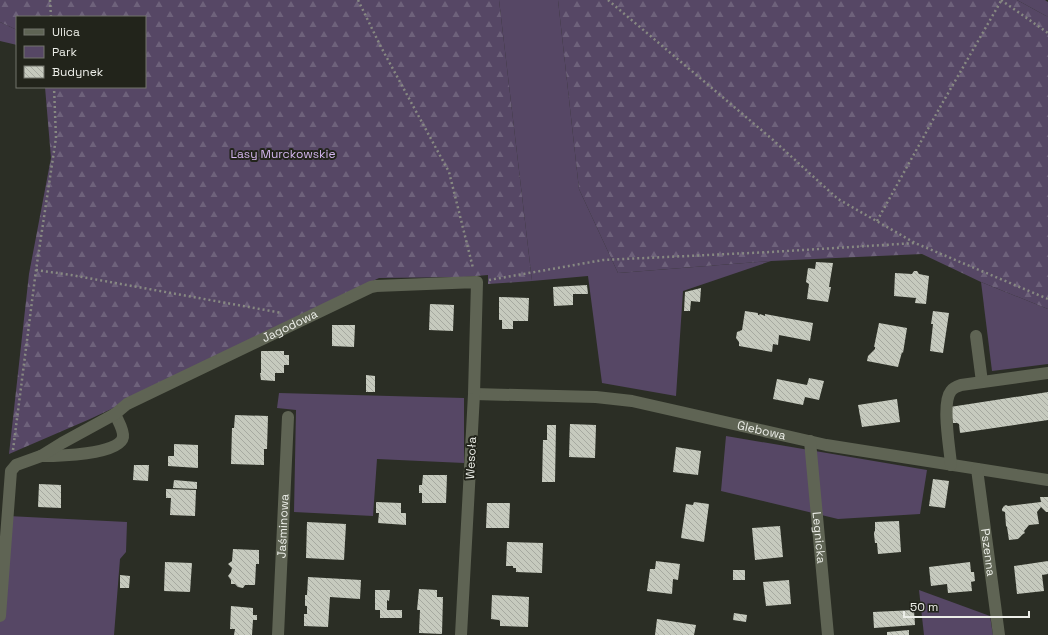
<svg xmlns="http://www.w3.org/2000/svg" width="1048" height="635" font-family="'Space Grotesk',sans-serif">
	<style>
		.green { fill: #564765 }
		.forest { fill: url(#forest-firs) }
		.building { fill: url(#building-back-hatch) }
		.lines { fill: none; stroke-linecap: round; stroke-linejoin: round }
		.path { stroke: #878982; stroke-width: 2.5; stroke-dasharray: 2 3; stroke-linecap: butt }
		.minor { stroke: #5f6454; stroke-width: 12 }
		.labels { text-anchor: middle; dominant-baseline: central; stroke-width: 4; stroke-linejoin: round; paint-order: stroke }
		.park-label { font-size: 12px; fill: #d2b5ed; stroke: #22241b }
		.street-label { font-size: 12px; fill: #eceee8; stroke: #22241b }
	</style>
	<defs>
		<pattern id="forest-firs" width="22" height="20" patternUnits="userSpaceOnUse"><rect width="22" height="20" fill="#564765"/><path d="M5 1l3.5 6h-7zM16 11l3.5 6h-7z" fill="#6e627b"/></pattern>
		<pattern id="building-back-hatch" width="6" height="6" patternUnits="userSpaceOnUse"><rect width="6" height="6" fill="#c6cabe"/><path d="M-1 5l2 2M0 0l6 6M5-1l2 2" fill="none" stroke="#a6a9a0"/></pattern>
	</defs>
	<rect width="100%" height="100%" fill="#2b2e25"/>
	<g class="green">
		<polygon points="499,0 558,0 579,189 618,273 771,261 683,291 676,396 602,383 588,276 532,281"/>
		<polygon points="1017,0 1045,0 1048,2 1048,17"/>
		<polygon points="0,22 17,30 17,45 0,41"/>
		<polygon points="981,282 1048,309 1048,364 992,371"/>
		<polygon points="279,393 464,398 464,463 377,459 373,516 294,512 296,410 277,408"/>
		<polygon points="726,436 927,470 920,514 838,519 721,491"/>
		<polygon points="8,516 127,522 126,552 120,559 114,635 0,635 0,616"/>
		<polygon points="919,590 990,616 993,635 924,635"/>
	</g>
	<g class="forest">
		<polygon points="0,0 499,0 532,281 488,284 488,275 464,277 379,278 301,315 169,382 90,419 9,454 29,274 51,158 45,87 145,87 145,17 17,17 17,30 0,22"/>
		<polygon points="558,0 1017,0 1048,17 1048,309 981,282 922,254 771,261 618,273 579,189"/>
	</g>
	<g class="building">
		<polygon points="816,262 833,263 829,287 831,287 828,302 807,299 809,284 806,282 808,268 815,269"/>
		<polygon points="914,271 917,271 919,274 929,276 926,304 915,303 916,298 894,296 895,273 912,274"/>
		<polygon points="587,285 588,294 573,294 573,305 554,306 553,287"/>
		<polygon points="701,288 700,302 691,301 690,311 684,311 685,292"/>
		<polygon points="499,297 529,298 528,321 513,321 513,329 502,329 502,320 499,320"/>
		<polygon points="430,304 454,305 453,331 429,330"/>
		<polygon points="745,311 758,313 758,315 759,315 760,314 765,316 765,314 813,323 810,341 779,335 778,345 773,344 772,352 739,346 739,342 736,338 737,332 742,330"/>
		<polygon points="933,311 949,313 943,353 930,351 933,324 931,324"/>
		<polygon points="879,323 907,328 903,353 902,352 898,367 867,361 868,356 875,349 875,347 874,347"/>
		<polygon points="332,325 355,325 354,347 332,346"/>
		<polygon points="261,351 284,351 284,355 289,355 289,365 284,365 284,373 275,373 275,381 261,380 260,373 261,373"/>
		<polygon points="366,375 375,376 375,392 366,392"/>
		<polygon points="809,378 824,381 819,400 805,397 803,405 773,399 777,379 807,385"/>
		<polygon points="1048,392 1048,420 960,433 959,424 957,423 953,423 950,407"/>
		<polygon points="897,399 900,422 862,427 858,405"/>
		<polygon points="235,415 268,416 267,449 264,449 264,465 231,464 232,428 234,428"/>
		<polygon points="570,424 596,425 595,458 569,457"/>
		<polygon points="547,425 556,425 555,482 542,482 543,440 547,440"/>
		<polygon points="174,444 198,445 198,468 168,466 168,456 174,456"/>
		<polygon points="676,447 701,451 698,475 673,472"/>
		<polygon points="134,465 149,465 148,481 133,480"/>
		<polygon points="423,475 447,475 446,503 422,503 422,493 419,493 419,485 422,485"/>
		<polygon points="933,479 949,481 945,508 929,506"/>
		<polygon points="174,480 197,482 197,489 173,488"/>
		<polygon points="39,484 61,485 61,508 38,507"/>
		<polygon points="166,489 196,490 195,516 170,515 171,498 166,498"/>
		<polygon points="1040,497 1048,497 1048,512 1046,512 1041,507 1037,512 1039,524 1029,525 1024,531 1025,533 1023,534 1018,539 1009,540 1007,527 1006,526 1005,512 1002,511 1002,509 1004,506 1006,505 1008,506 1041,502"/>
		<polygon points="376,502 401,503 401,513 406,513 406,525 378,523 379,513 376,513"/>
		<polygon points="694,502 709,504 704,542 681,538 686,504 693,505"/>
		<polygon points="487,503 510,503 509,528 486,528"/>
		<polygon points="899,521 901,552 878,554 877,543 875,543 874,534 874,532 875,531 875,522"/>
		<polygon points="307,522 346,524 344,560 306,558"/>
		<polygon points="780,526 783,557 755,560 752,528"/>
		<polygon points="507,542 543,543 542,573 516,572 516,568 513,568 513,566 506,566"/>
		<polygon points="233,549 259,550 259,564 256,564 255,585 245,585 243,588 238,587 235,584 231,584 231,580 228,576 231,572 232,568 228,564 232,561"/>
		<polygon points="656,561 680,564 678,580 673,579 672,594 647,591 650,569 655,569"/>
		<polygon points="1048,561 1048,574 1042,575 1044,591 1017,594 1014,566"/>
		<polygon points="165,562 192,563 190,592 164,591"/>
		<polygon points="970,562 971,572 974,572 975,581 971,582 972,591 948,593 947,584 931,586 929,567"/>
		<rect x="733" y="570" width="12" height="10"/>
		<polygon points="120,575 130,576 129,588 120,588"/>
		<polygon points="308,577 361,580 360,599 330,597 328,627 304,626 304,614 307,614 307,606 305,606 305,595 307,595"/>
		<polygon points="789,580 791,604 766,606 763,582"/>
		<polygon points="419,589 437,590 437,597 443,597 442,634 419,633 420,610 417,610"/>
		<polygon points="375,590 390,590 389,601 387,600 387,610 402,610 402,618 380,618 380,610 375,610"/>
		<polygon points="492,595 529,597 528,627 500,626 500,621 499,620 491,619"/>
		<polygon points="231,606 253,608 253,615 257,615 257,620 253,620 252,635 234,635 235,629 230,629"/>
		<polygon points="914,610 915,625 874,628 873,612"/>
		<polygon points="734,613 747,615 746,622 733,620"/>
		<polygon points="657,619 696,625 694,635 655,635"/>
		<polygon points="909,630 909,635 887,635 887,632"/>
	</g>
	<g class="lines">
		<g class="path">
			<polyline points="50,0 51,17"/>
			<polyline points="358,0 381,47 449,172 473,268"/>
			<polyline points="608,0 772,139 838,199 915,243 1048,299"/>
			<polyline points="1001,0 1048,33"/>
			<polyline points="877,221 939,109 1001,1"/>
			<polyline points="36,270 71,275 282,313"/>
			<polyline points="489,280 603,260 771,252 915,243"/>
			<polyline points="13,450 36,270 56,138 54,87"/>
		</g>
		<g class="minor">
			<polyline points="976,336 982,382"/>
			<path id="s1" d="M474 394 596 397 632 401 826 445 1048 480"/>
			<path id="s2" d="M810 441 828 635"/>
			<path d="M41 456C56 456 120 455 123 437 124 430 118 421 115 414"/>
			<path d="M951 465C950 449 941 403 951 391 953 388 958 386 961 385L1048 373"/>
			<path id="s3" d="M977 469 999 635"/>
			<path id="s4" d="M0 616 11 471 16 465 41 456 62 443 115 414 127 404 371 287 376 286 477 282 474 394 461 635"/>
			<path id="s5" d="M278 635 288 417"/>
		</g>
	</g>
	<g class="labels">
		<g class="park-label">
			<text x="283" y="154">Lasy Murckowskie</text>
		</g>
		<g class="street-label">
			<text stroke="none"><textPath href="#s4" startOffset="461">Jagodowa</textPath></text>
			<text stroke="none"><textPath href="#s1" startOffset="291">Glebowa</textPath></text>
			<text transform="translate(471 458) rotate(-87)">Wesoła</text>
			<text stroke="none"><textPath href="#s5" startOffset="109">Jaśminowa</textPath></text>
			<text stroke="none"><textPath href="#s2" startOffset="97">Legnicka</textPath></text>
			<text stroke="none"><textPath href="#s3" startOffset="84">Pszenna</textPath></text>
		</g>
	</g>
	<rect x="16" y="16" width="130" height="72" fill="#22241b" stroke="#73756d"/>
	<rect x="24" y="29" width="20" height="6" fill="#5f6454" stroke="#73756d"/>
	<text x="52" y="36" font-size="12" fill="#eceee8">Ulica</text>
	<rect x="24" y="46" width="20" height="12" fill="#564765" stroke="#73756d"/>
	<text x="52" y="56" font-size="12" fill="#eceee8">Park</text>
	<rect x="24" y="66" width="20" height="12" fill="url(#building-back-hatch)" stroke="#73756d"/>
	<text x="52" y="76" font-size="12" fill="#eceee8">Budynek</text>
	<path d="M904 611v6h125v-6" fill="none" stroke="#eceee8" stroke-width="2"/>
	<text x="910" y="611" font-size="12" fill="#eceee8" stroke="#22241b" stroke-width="3" paint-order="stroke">50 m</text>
</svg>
